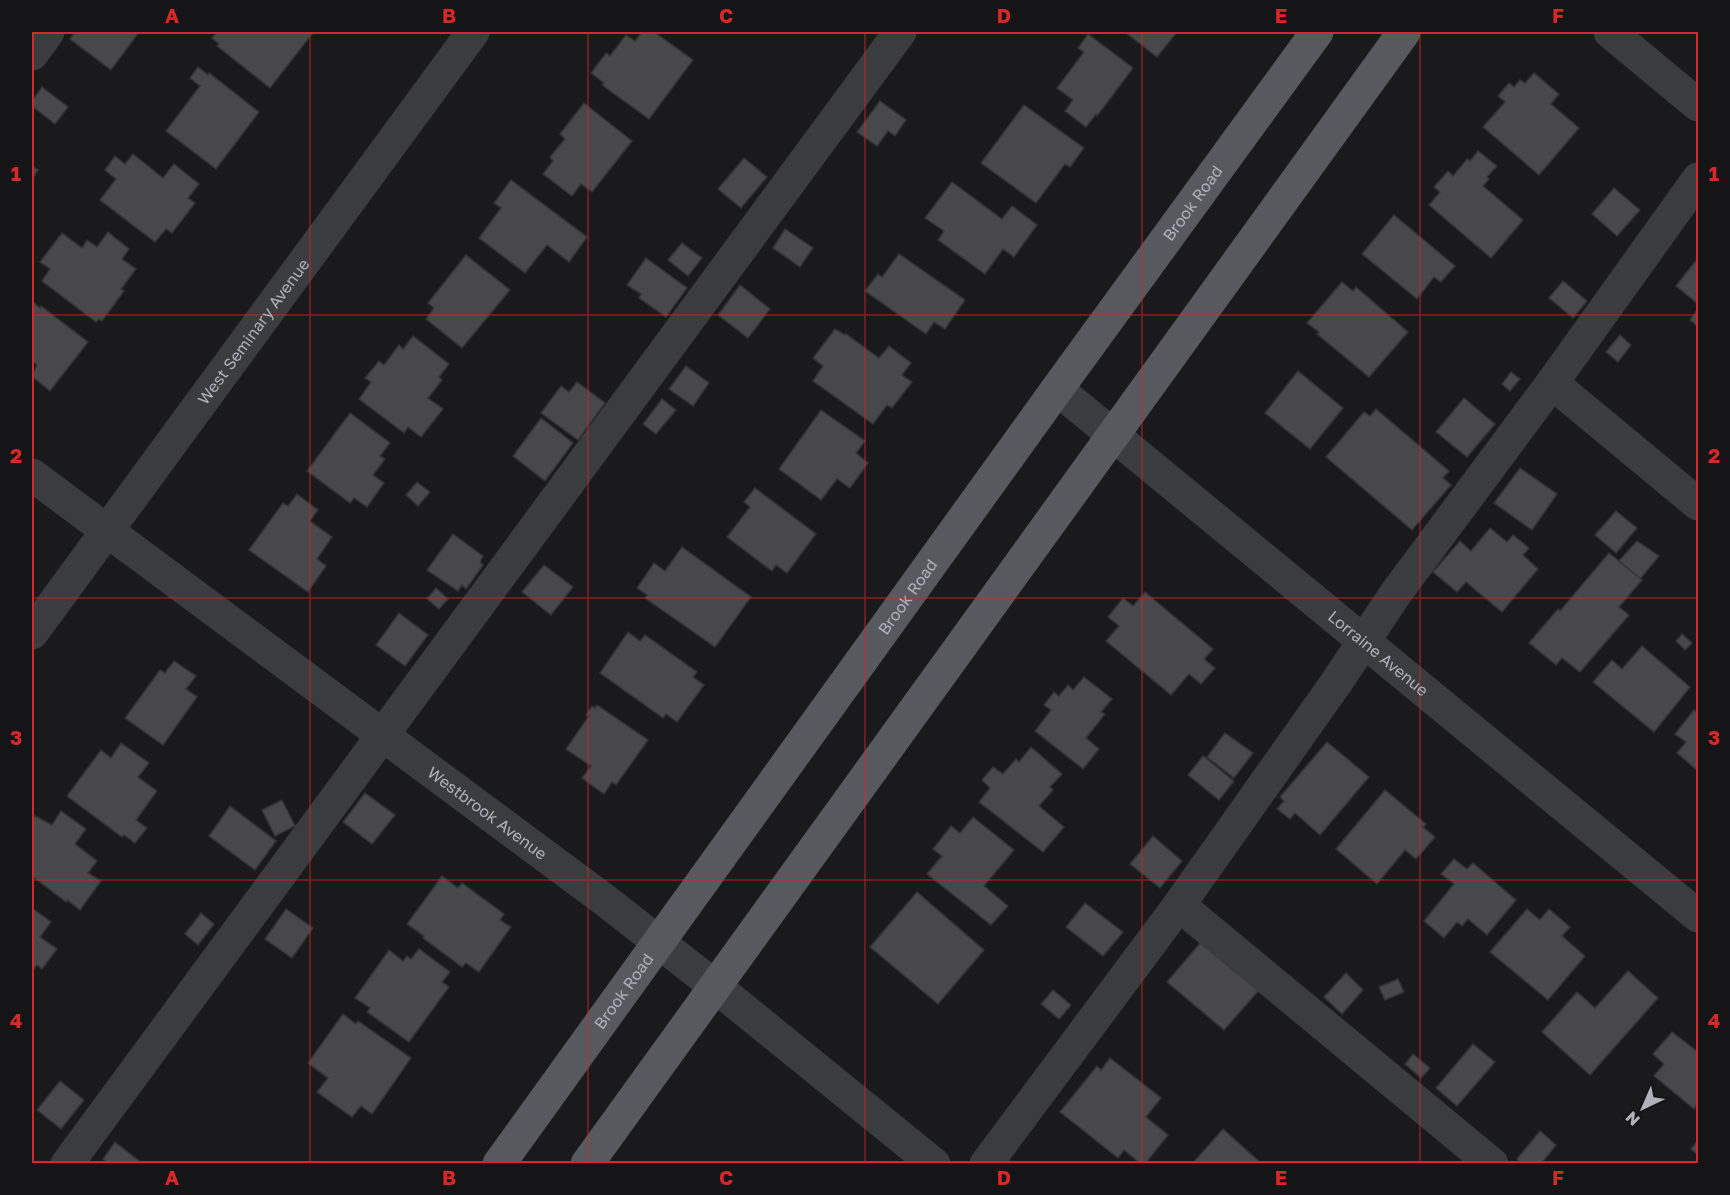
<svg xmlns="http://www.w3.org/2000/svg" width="1730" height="1195" font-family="'Golos Text',sans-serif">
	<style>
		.building { fill: #47474c; stroke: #343438; stroke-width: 1.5 }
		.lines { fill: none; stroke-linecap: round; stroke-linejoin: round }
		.minor { stroke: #3b3c40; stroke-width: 33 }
		.major { stroke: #58595f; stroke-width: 33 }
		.grid { fill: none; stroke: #d62828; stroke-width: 1.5; stroke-opacity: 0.55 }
		.labels { text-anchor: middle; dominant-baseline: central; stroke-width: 4.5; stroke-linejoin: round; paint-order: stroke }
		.street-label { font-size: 16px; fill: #aeb1ba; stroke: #151517 }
		.neatline { fill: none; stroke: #d62828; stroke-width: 2 }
		.grid-label { font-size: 20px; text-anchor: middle; font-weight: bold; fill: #d62828 }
	</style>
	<rect width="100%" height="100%" fill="#1a1a1c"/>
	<g class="building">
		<polygon points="75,32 139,32 111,70 70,39"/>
		<polygon points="217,32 309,32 312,34 270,88 217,46 219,44 212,38"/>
		<polygon points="642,32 654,32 693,60 649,119 602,85 604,83 591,73 606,53 610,56 626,35 635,41"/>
		<polygon points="1125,32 1177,32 1157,57"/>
		<polygon points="1088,34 1133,68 1097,116 1096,114 1086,127 1065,111 1073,100 1057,88 1084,52 1078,48"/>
		<polygon points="198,67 208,75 209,73 259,112 216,169 166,131 200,86 190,78"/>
		<polygon points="1534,73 1559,94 1551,104 1579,128 1539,175 1483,127 1505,102 1498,96 1509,83 1514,87 1520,80 1525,83"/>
		<polygon points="42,87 68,107 55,124 32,106 32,101"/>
		<polygon points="880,101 906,120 895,136 888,131 877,146 857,132"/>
		<polygon points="584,103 632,141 592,192 581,184 572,196 543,174 553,161 550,157 565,139 560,134"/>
		<polygon points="1024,105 1084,148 1070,167 1065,164 1036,203 981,163"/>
		<polygon points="1478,151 1497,166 1487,177 1489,179 1483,186 1523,220 1491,258 1429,205 1440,192 1434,187 1448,171 1453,176 1467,159 1470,161"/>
		<polygon points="133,154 163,178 174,164 199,184 188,198 195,203 172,233 166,229 155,242 100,200 116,179 105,170 115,156 125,164"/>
		<polygon points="744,158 767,177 741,208 718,189"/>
		<polygon points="32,166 38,170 32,179"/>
		<polygon points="511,180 587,237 569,262 547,245 525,273 479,238 501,208 494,203"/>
		<polygon points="952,182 1002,219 1012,206 1037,225 1014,257 1003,249 985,274 938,240 944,231 925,218"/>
		<polygon points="1614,188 1640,210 1617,236 1592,214"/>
		<polygon points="1394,215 1455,266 1441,282 1434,277 1417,299 1362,254"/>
		<polygon points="785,229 813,248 800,267 773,248"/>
		<polygon points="108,232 129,249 122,259 136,269 121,289 124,291 102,321 99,319 96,322 42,281 50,269 40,262 62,233 82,248 87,240 97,247"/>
		<polygon points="682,243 702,258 688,276 668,260"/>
		<polygon points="899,254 965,300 945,329 934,322 926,334 865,291 878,274 882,277"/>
		<polygon points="466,255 510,290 462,348 426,319 434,308 428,303"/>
		<polygon points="646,258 687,288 666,317 639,298 641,294 627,285"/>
		<polygon points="1698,258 1698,304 1676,286"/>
		<polygon points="1563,281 1587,301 1573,318 1549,298"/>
		<polygon points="1342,282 1353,291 1356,287 1408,332 1369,377 1317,334 1319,332 1307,323"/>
		<polygon points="740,285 770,309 748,338 718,315"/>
		<polygon points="32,301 40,308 41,306 88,342 50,391 32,376 37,365 32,361"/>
		<polygon points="1698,309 1698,327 1690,320"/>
		<polygon points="835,329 845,335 846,334 879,358 889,346 911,363 902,375 912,382 892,408 887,405 873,424 813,381 823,366 813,358"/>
		<polygon points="1620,335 1631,345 1618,362 1606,352"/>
		<polygon points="413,336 449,364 439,377 442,380 428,398 443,409 421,437 408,427 404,433 359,399 371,382 365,378 379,361 384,365 399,345 403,349"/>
		<polygon points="686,366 709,383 693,406 669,389"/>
		<polygon points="1298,371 1343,408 1310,449 1265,413"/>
		<polygon points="1511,372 1520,379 1510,391 1502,384"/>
		<polygon points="577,382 605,403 578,440 541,413 561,386 569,392"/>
		<polygon points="1464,398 1495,424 1467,457 1436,432"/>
		<polygon points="662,399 676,410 656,434 643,424"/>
		<polygon points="1376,409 1449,471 1443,478 1451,485 1412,530 1326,457 1364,412 1370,416"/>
		<polygon points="821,410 865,441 856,453 868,463 850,488 837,479 821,500 779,469"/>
		<polygon points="350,413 390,443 380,456 385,459 373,475 384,483 367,507 354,498 350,503 307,471"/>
		<polygon points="541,418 573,443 545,481 513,456"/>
		<polygon points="1520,468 1557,494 1532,530 1494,503"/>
		<polygon points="417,482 430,492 418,506 406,495"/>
		<polygon points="755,488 816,534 787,573 776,565 772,571 727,537 750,507 744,502"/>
		<polygon points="297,494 318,510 310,521 332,537 317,559 326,566 308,592 249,550 283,503 288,506"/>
		<polygon points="1616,511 1637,528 1616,553 1595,535"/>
		<polygon points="1490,528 1507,542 1513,535 1529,548 1523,555 1538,569 1502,612 1466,582 1457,592 1433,572 1460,541 1471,551"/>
		<polygon points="453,534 483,556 480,562 483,565 466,589 462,585 458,591 427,570"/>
		<polygon points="1637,541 1659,556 1640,579 1619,561"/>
		<polygon points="682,547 751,597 715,647 645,598 647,595 637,588 654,563 665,571"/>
		<polygon points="1609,553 1642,580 1619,607 1629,615 1580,672 1562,658 1556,665 1529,643 1558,609 1560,611"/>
		<polygon points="544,565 573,587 551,615 522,592"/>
		<polygon points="436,588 448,599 439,609 427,599"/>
		<polygon points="1145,592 1213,649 1204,659 1215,668 1201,684 1189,674 1171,695 1106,641 1119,626 1108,617 1123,598 1133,606"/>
		<polygon points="399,613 428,635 405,666 376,645"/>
		<polygon points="628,632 640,641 645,635 697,672 693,677 704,685 677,722 666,714 663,718 600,673"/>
		<polygon points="1682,634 1692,643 1685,650 1676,641"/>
		<polygon points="1642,646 1690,687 1654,732 1593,682 1612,660 1622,669"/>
		<polygon points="174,661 196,676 186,689 197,697 163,745 125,718 160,670 165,673"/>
		<polygon points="1084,677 1112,699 1101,712 1105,714 1086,738 1099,749 1083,769 1035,731 1051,710 1044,705 1054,692 1059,696 1068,685 1073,690"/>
		<polygon points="597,705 648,740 616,785 612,782 604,794 582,778 591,766 566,749 589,716 586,715 592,706 595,708"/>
		<polygon points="1694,710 1698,714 1698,771 1677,753 1686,742 1675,734"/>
		<polygon points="1225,733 1253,753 1234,778 1207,757"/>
		<polygon points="1327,742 1369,777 1320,835 1295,813 1290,819 1277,809 1284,801 1280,797"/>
		<polygon points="121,743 149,763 138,777 157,791 136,820 147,828 135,843 124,835 122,837 67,796 101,750 111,758"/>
		<polygon points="1031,747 1062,774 1050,787 1053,790 1039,806 1064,827 1043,852 979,802 990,788 982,780 993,767 1003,774 1016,759 1019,762"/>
		<polygon points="1203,756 1234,781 1219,800 1188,775"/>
		<polygon points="1385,790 1426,824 1423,827 1435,837 1416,859 1405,850 1377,884 1336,849"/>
		<polygon points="365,793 395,815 372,844 343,822"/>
		<polygon points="282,800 295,826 275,836 262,810"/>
		<polygon points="230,806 276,841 255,870 209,836"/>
		<polygon points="61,811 86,829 75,844 97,861 88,873 101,881 80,910 67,900 66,902 32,876 32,820 35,816 52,825"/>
		<polygon points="973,817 1014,850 984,886 1008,906 991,925 927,874 942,856 933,849 951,826 960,833"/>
		<polygon points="1153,836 1182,861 1160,888 1130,864"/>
		<polygon points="1454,859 1467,869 1473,863 1516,900 1487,935 1468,919 1462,926 1457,922 1444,938 1424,921 1454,884 1441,874"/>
		<polygon points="442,876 458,888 462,883 504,914 500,920 511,927 479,972 466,963 462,967 423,938 424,936 407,924"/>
		<polygon points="917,892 984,950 938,1004 870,947"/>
		<polygon points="1085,903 1123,932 1103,956 1066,927"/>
		<polygon points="32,908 51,922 40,937 57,949 42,969 37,965 32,971"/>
		<polygon points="286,909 313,928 292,958 265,939"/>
		<polygon points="1527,909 1540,920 1549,909 1570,927 1562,936 1585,956 1548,1000 1490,952"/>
		<polygon points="201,913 214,924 198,945 185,934"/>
		<polygon points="1202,941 1260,989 1224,1030 1167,982"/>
		<polygon points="419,949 450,972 442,982 449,987 409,1042 367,1012 370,1008 355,998 389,950 403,961 407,956 411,959"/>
		<polygon points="1628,971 1658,998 1590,1075 1542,1032 1577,992 1595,1008"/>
		<polygon points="1346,973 1363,990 1342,1014 1324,997"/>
		<polygon points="1398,979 1404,992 1385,1000 1379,987"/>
		<polygon points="1053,990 1071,1005 1059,1019 1041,1004"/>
		<polygon points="343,1014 356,1024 358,1021 411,1058 372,1114 361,1106 352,1117 317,1092 328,1078 308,1063"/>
		<polygon points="1672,1032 1698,1052 1698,1103 1694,1109 1654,1076 1664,1064 1653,1054"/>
		<polygon points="1473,1044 1495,1062 1457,1106 1436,1088"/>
		<polygon points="1413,1054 1430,1068 1421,1078 1405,1064"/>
		<polygon points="1110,1058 1161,1098 1146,1117 1168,1135 1145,1164 1141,1164 1124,1150 1118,1158 1060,1112 1097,1066 1101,1070"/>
		<polygon points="60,1081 84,1100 61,1129 37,1110"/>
		<polygon points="1223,1129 1262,1164 1192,1164"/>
		<polygon points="1540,1131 1556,1145 1541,1164 1522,1164 1517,1159"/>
		<polygon points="1698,1140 1698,1155 1691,1149"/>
		<polygon points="115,1142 143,1164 109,1164 103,1159"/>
	</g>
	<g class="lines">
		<g class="minor">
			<polyline points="1610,32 1698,105"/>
			<polyline points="32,54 48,32"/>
			<polyline points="1552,383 1698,504"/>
			<path id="s1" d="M1057 389 1698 916"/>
			<path id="s2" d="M32 475 606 901 716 987 934 1164"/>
			<path id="s3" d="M32 633 473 32"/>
			<polyline points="1179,905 1492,1164"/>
			<polyline points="67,1164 900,32"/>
			<polyline points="986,1164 1179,905 1336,683 1396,593 1552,383 1698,179"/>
		</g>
		<g class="major">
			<path id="s4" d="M499 1164 1057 389 1317 32"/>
			<polyline points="587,1164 1404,32"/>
		</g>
	</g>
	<path class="grid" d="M310 32V1164M588 32V1164M865 32V1164M1142 32V1164M1420 32V1164M32 315H1698M32 598H1698M32 880H1698"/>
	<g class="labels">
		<g class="street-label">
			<text stroke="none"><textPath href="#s4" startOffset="1185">Brook Road</textPath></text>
			<text stroke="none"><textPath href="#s3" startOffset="374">West Seminary Avenue</textPath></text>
			<text stroke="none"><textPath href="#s4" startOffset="699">Brook Road</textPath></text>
			<text stroke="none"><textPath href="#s1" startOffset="416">Lorraine Avenue</textPath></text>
			<text stroke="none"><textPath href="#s2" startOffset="567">Westbrook Avenue</textPath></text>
			<text stroke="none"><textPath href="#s4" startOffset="213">Brook Road</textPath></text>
		</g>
	</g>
	<rect width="1730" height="1195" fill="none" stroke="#151517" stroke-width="66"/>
	<g transform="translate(1643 1108) rotate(224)" stroke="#151517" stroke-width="4.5" paint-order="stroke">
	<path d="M0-4.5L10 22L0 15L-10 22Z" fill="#aeb1ba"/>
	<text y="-9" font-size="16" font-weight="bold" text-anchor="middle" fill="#aeb1ba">N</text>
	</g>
	<rect x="33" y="33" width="1664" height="1129" class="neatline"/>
	<g class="grid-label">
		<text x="172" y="23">A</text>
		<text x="449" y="23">B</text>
		<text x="726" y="23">C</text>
		<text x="1004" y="23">D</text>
		<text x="1281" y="23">E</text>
		<text x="1558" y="23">F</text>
		<text x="16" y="181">1</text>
		<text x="1714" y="181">1</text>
		<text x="16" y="463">2</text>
		<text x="1714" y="463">2</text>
		<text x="16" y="745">3</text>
		<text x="1714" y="745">3</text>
		<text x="16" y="1028">4</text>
		<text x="1714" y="1028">4</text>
		<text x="172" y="1185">A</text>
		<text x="449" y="1185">B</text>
		<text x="726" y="1185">C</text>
		<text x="1004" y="1185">D</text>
		<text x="1281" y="1185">E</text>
		<text x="1558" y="1185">F</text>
	</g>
</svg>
